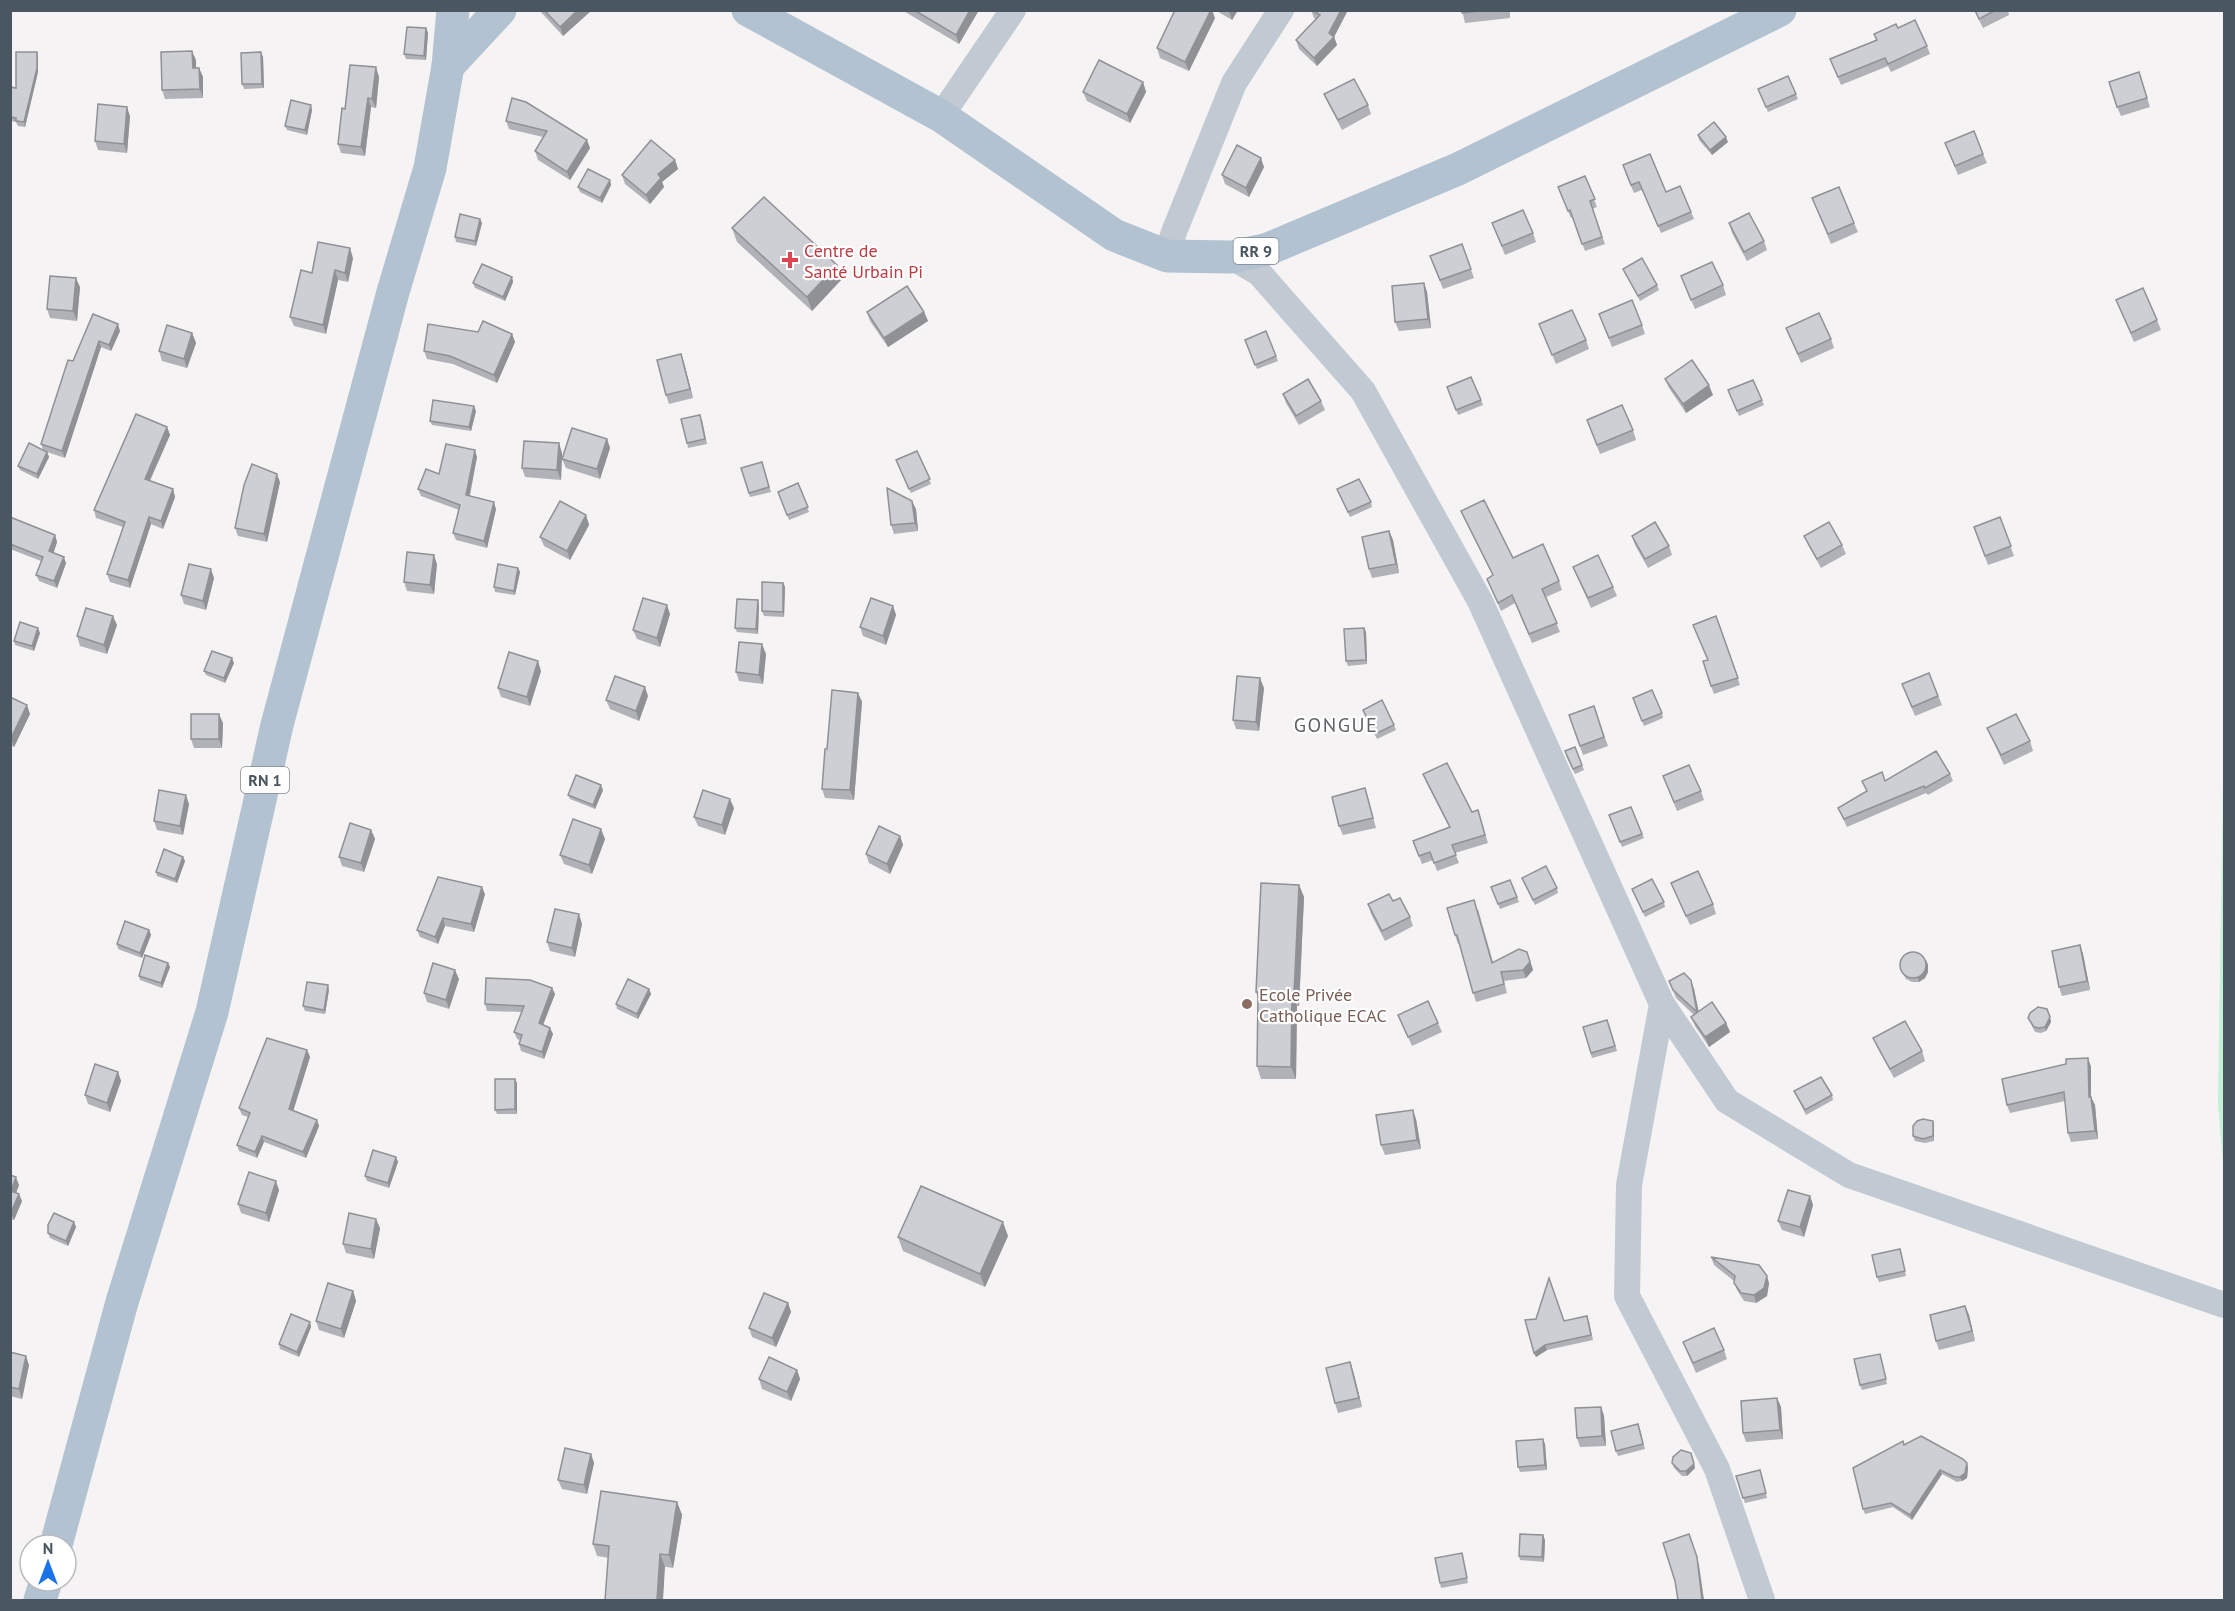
<svg xmlns="http://www.w3.org/2000/svg" width="2235" height="1611" font-family="'PT Sans',sans-serif">
	<style>
		.green { fill: #c3f1d5 }
		.lines { fill: none; stroke-linecap: round; stroke-linejoin: round }
		.minor { stroke: #c1cad2; stroke-width: 26 }
		.primary { stroke: #b3c2d1; stroke-width: 33 }
		.wall { fill: #b0b2b7 }
		.shaded-wall { fill: #909195 }
		.building { fill: #cdcfd5; stroke: #909195; stroke-width: 1.5 }
		.health-dot { fill: #e0444e; stroke: #fff; stroke-width: 2 }
		.education-dot { fill: #8d6e63; stroke: #fff; stroke-width: 2 }
		.labels { text-anchor: middle; dominant-baseline: central; stroke-width: 4.5; stroke-linejoin: round; paint-order: stroke }
		.shield { fill: #fff; stroke: #808990; stroke-width: 1.5 }
		.shield-label { font-size: 16px; font-weight: bold; fill: #4a5661 }
		.health-label { font-size: 18px; fill: #be3a42; stroke: #fff; text-anchor: start }
		.education-label { font-size: 18px; fill: #785e54; stroke: #fff; text-anchor: start }
		.neighbourhood-label { font-size: 20px; letter-spacing: 1.5px; fill: #5f6368; stroke: #fff }
	</style>
	<rect width="100%" height="100%" fill="#f5f3f3"/>
	<polygon class="green" points="2224,711 2224,1177 2218,1103"/>
	<g class="lines">
		<g class="minor">
			<polyline points="941,116 1013,10"/>
			<polyline points="1167,256 1174,232 1234,83 1281,10"/>
			<polyline points="1232,257 1259,273 1363,391 1480,601 1662,1004 1727,1101 1849,1175 2224,1305"/>
			<polyline points="1662,1004 1629,1185 1627,1296 1717,1469 1762,1600"/>
		</g>
		<g class="primary">
			<polyline points="748,10 941,116 1114,235 1167,256 1232,257 1268,249 1458,169 1780,10"/>
			<polyline points="448,66 500,10"/>
			<polyline points="56,1545 122,1302 212,1012 277,725 393,292 430,168 448,66 453,10"/>
			<polyline points="40,1600 46,1581"/>
		</g>
	</g>
	<g class="wall">
		<polygon points="539,10 592,10 563,36"/>
		<polygon points="902,10 979,10 959,44"/>
		<polygon points="1215,10 1238,10 1232,20"/>
		<polygon points="1311,10 1348,10 1334,37 1337,45 1317,66 1299,49 1296,40 1316,19 1314,18"/>
		<polygon points="1462,10 1510,10 1510,18 1465,23"/>
		<polygon points="1974,10 2008,10 2009,15 1983,28"/>
		<polygon points="1215,18 1189,71 1160,58 1157,48"/>
		<polygon points="426,28 428,33 426,60 406,59 404,54"/>
		<polygon points="1898,28 1927,46 1930,54 1891,72 1888,66 1841,85 1830,59 1876,40 1874,34"/>
		<polygon points="37,52 38,56 38,72 25,127 18,126 16,122 10,121 10,87 16,88"/>
		<polygon points="263,57 264,88 244,89 242,84"/>
		<polygon points="196,60 196,68 199,68 203,77 203,98 165,99 162,90"/>
		<polygon points="2139,72 2150,107 2121,116 2117,107"/>
		<polygon points="1788,76 1798,99 1768,112 1758,89"/>
		<polygon points="379,77 376,108 371,107 365,156 341,153 338,144 345,109"/>
		<polygon points="1143,82 1146,92 1130,123 1087,101 1083,92"/>
		<polygon points="1324,94 1368,105 1371,114 1342,130 1328,103"/>
		<polygon points="512,98 590,148 570,180 538,160 535,151 543,137 509,129 506,121"/>
		<polygon points="312,110 307,135 287,130 285,126"/>
		<polygon points="130,116 127,153 98,150 95,141"/>
		<polygon points="1698,135 1728,142 1712,155 1699,140"/>
		<polygon points="1945,143 1983,154 1987,163 1958,175"/>
		<polygon points="675,160 678,169 662,182 664,187 650,204 625,184 622,175"/>
		<polygon points="1264,167 1249,197 1225,184 1222,175"/>
		<polygon points="1625,172 1691,212 1694,219 1661,233 1642,190 1634,193"/>
		<polygon points="1585,176 1597,207 1592,209 1605,244 1585,251 1572,217 1571,218 1558,187"/>
		<polygon points="610,180 611,185 602,203 580,192 578,187"/>
		<polygon points="1812,198 1854,223 1858,232 1831,244"/>
		<polygon points="482,223 476,246 456,242 455,237"/>
		<polygon points="1492,223 1533,233 1536,242 1505,255"/>
		<polygon points="1729,223 1764,241 1767,250 1747,261 1732,233"/>
		<polygon points="732,228 837,265 842,279 812,311 737,242"/>
		<polygon points="1462,244 1474,278 1443,289 1430,256"/>
		<polygon points="353,258 348,282 338,280 326,334 294,326 290,317 312,273"/>
		<polygon points="1623,269 1657,285 1659,290 1640,301"/>
		<polygon points="1681,276 1723,285 1726,295 1695,309"/>
		<polygon points="512,277 513,282 505,301 475,288 473,283"/>
		<polygon points="1424,283 1427,292 1431,328 1399,331 1395,322"/>
		<polygon points="80,287 77,321 50,318 47,309"/>
		<polygon points="2116,300 2157,320 2161,330 2134,342"/>
		<polygon points="867,312 924,312 928,321 888,347 870,321"/>
		<polygon points="93,314 120,331 111,351 101,347 65,458 47,452 49,457 38,479 20,470 18,466 43,450 41,444 73,361"/>
		<polygon points="1599,314 1642,325 1645,334 1612,347"/>
		<polygon points="1539,324 1586,340 1589,349 1556,364"/>
		<polygon points="1786,328 1831,339 1834,348 1801,363"/>
		<polygon points="478,332 512,334 515,342 497,383 453,364 427,359 424,351"/>
		<polygon points="192,333 196,343 187,368 162,361 159,351"/>
		<polygon points="1245,340 1276,356 1278,361 1257,369"/>
		<polygon points="681,354 684,363 693,398 669,404 666,395"/>
		<polygon points="1471,377 1483,405 1458,415 1447,387"/>
		<polygon points="1665,379 1713,395 1686,413 1669,388"/>
		<polygon points="1753,380 1764,405 1739,416 1728,390"/>
		<polygon points="1283,394 1321,401 1325,410 1299,425 1286,403"/>
		<polygon points="476,411 471,431 432,425 430,421"/>
		<polygon points="702,419 707,444 688,448 687,443"/>
		<polygon points="1587,420 1633,430 1636,440 1600,454"/>
		<polygon points="167,427 170,435 150,481 173,489 175,497 163,529 151,524 130,588 110,582 107,574 123,527 96,518 94,510"/>
		<polygon points="607,439 610,448 600,479 566,468 562,459"/>
		<polygon points="917,451 931,484 911,493 898,465"/>
		<polygon points="562,453 561,480 525,477 522,468"/>
		<polygon points="477,457 470,496 496,509 487,548 456,540 453,533 459,510 421,496 418,489 439,474"/>
		<polygon points="762,462 771,492 750,497 741,468"/>
		<polygon points="280,482 267,542 238,536 235,528"/>
		<polygon points="798,483 809,512 789,520 778,492"/>
		<polygon points="1337,489 1371,502 1372,507 1350,517"/>
		<polygon points="916,509 918,531 894,534 891,525"/>
		<polygon points="1461,511 1513,558 1559,581 1562,590 1546,597 1560,632 1532,643 1515,603 1501,611 1487,579 1493,576 1465,520"/>
		<polygon points="586,515 589,525 570,560 544,546 540,537"/>
		<polygon points="10,517 55,535 57,542 53,553 66,563 57,588 39,581 36,575 41,561 10,549"/>
		<polygon points="2000,517 2014,556 1988,565 1974,527"/>
		<polygon points="1389,531 1393,540 1399,573 1372,578 1369,569"/>
		<polygon points="1632,536 1669,546 1672,555 1648,568 1635,545"/>
		<polygon points="1804,536 1842,545 1846,554 1821,568 1808,545"/>
		<polygon points="437,564 434,594 407,591 404,582"/>
		<polygon points="1573,567 1613,587 1617,596 1591,608"/>
		<polygon points="518,568 520,572 515,595 495,592 494,587"/>
		<polygon points="214,578 206,610 184,604 181,595"/>
		<polygon points="783,583 785,587 784,617 764,616 762,611"/>
		<polygon points="758,600 759,605 758,634 737,632 735,628"/>
		<polygon points="893,606 896,615 886,645 863,636 860,627"/>
		<polygon points="670,614 660,647 637,639 633,630"/>
		<polygon points="1716,616 1740,685 1714,694 1711,686 1707,660"/>
		<polygon points="117,625 107,654 80,646 77,636"/>
		<polygon points="1364,628 1366,632 1367,664 1348,666 1346,661"/>
		<polygon points="40,633 34,651 15,645 14,641"/>
		<polygon points="766,654 763,684 739,681 736,672"/>
		<polygon points="234,663 225,683 206,675 204,671"/>
		<polygon points="541,671 530,706 501,697 498,688"/>
		<polygon points="1929,673 1942,705 1915,716 1902,684"/>
		<polygon points="1264,688 1259,731 1236,729 1233,720"/>
		<polygon points="858,693 862,702 854,800 825,798 822,789 827,749"/>
		<polygon points="648,696 639,721 610,709 606,700"/>
		<polygon points="10,697 30,714 14,747 10,745"/>
		<polygon points="1633,698 1662,713 1663,718 1644,726"/>
		<polygon points="1594,706 1608,746 1583,755 1569,715"/>
		<polygon points="1363,710 1394,725 1396,730 1377,739"/>
		<polygon points="223,723 222,748 194,748 191,739"/>
		<polygon points="1987,728 2030,741 2033,751 2004,765"/>
		<polygon points="1575,747 1584,770 1575,774 1566,756"/>
		<polygon points="1423,774 1472,812 1478,810 1488,843 1455,853 1459,863 1437,871 1433,860 1422,864 1413,841 1449,827 1426,782"/>
		<polygon points="1950,774 1953,781 1928,795 1926,793 1847,827 1838,808 1885,781"/>
		<polygon points="1663,776 1701,791 1704,800 1677,811"/>
		<polygon points="1365,788 1368,798 1376,828 1343,835 1339,826"/>
		<polygon points="603,790 595,809 570,799 568,795"/>
		<polygon points="189,804 183,835 157,830 154,821"/>
		<polygon points="1631,807 1644,838 1622,847 1609,815"/>
		<polygon points="734,808 725,835 698,826 694,817"/>
		<polygon points="371,830 375,839 364,872 342,866 339,857"/>
		<polygon points="900,836 903,845 890,874 869,863 866,854"/>
		<polygon points="605,839 592,874 564,864 560,855"/>
		<polygon points="183,857 185,861 177,883 157,876 156,872"/>
		<polygon points="1522,878 1557,888 1558,893 1535,905"/>
		<polygon points="1510,880 1519,902 1500,909 1491,887"/>
		<polygon points="1671,883 1713,904 1716,914 1690,925"/>
		<polygon points="1299,885 1304,897 1299,1006 1297,1006 1296,1079 1261,1079 1257,1066 1258,999 1256,992"/>
		<polygon points="1632,889 1664,902 1665,907 1645,917"/>
		<polygon points="485,894 474,932 445,926 438,944 420,937 417,930"/>
		<polygon points="1393,901 1410,917 1413,926 1385,941 1371,914 1368,904"/>
		<polygon points="1478,909 1493,962 1530,960 1533,970 1526,978 1504,981 1507,993 1476,1002 1459,943 1458,944 1455,935"/>
		<polygon points="582,924 575,957 550,951 547,942"/>
		<polygon points="149,930 151,935 142,958 118,949 117,944"/>
		<polygon points="2080,945 2083,954 2090,990 2062,996 2059,987"/>
		<polygon points="1926,960 1928,965 1928,972 1925,978 1919,982 1912,982 1906,979 1900,969"/>
		<polygon points="168,963 170,967 162,988 140,980 139,976"/>
		<polygon points="459,979 449,1009 427,1002 424,993"/>
		<polygon points="1669,981 1694,989 1699,1012 1726,1023 1730,1032 1709,1047 1695,1026 1691,1017 1694,1015 1676,998"/>
		<polygon points="552,988 555,994 543,1025 553,1034 544,1059 521,1051 519,1044 520,1040 517,1039 514,1032 522,1012 487,1011 485,1004"/>
		<polygon points="649,989 651,994 638,1019 617,1009 616,1004"/>
		<polygon points="329,990 325,1014 305,1011 303,1006"/>
		<polygon points="2047,1009 2051,1022 2046,1031 2041,1033 2035,1032 2028,1018"/>
		<polygon points="1398,1015 1438,1023 1442,1032 1412,1046"/>
		<polygon points="1609,1024 1617,1051 1592,1058 1583,1027"/>
		<polygon points="1873,1038 1922,1051 1925,1061 1894,1078 1877,1047"/>
		<polygon points="307,1050 310,1057 293,1110 317,1120 319,1126 306,1158 264,1142 257,1158 239,1151 237,1145 248,1117 242,1115 239,1108"/>
		<polygon points="2088,1058 2091,1067 2091,1097 2095,1105 2098,1139 2071,1142 2068,1133 2065,1101 2010,1113 2007,1105 2066,1064"/>
		<polygon points="118,1072 121,1081 110,1112 88,1104 85,1095"/>
		<polygon points="517,1083 517,1114 497,1114 495,1110"/>
		<polygon points="1794,1091 1832,1095 1833,1100 1806,1115"/>
		<polygon points="1416,1119 1421,1149 1385,1155 1381,1145"/>
		<polygon points="1933,1121 1934,1126 1934,1141 1925,1143 1915,1141 1913,1136"/>
		<polygon points="396,1157 398,1162 389,1188 367,1181 365,1176"/>
		<polygon points="10,1175 19,1185 16,1193 22,1201 14,1220 10,1219"/>
		<polygon points="279,1190 269,1222 241,1213 238,1204"/>
		<polygon points="1810,1196 1813,1205 1804,1237 1782,1230 1778,1221"/>
		<polygon points="74,1222 76,1227 68,1246 50,1238 48,1233"/>
		<polygon points="380,1228 374,1259 346,1253 343,1244"/>
		<polygon points="1008,1236 985,1287 903,1251 898,1237"/>
		<polygon points="1901,1253 1906,1276 1879,1282 1877,1277"/>
		<polygon points="1711,1257 1769,1283 1767,1296 1756,1303 1744,1301 1737,1290 1734,1281 1714,1265"/>
		<polygon points="353,1291 356,1301 344,1338 319,1330 316,1321"/>
		<polygon points="788,1303 791,1312 776,1347 752,1337 749,1328"/>
		<polygon points="1965,1306 1969,1315 1975,1341 1939,1350 1936,1341"/>
		<polygon points="1564,1321 1589,1321 1593,1340 1547,1350 1536,1357 1534,1353"/>
		<polygon points="310,1322 311,1327 299,1357 280,1349 279,1344"/>
		<polygon points="1683,1342 1724,1350 1727,1359 1696,1373"/>
		<polygon points="10,1352 29,1365 22,1399 10,1396"/>
		<polygon points="1881,1358 1887,1384 1862,1390 1860,1385"/>
		<polygon points="1350,1362 1353,1371 1362,1407 1338,1413 1335,1403"/>
		<polygon points="797,1370 800,1379 791,1401 762,1389 759,1379"/>
		<polygon points="1777,1398 1781,1407 1783,1439 1746,1442 1743,1433"/>
		<polygon points="1601,1407 1604,1416 1606,1446 1580,1447 1577,1438"/>
		<polygon points="1640,1429 1645,1449 1618,1456 1616,1451"/>
		<polygon points="1545,1444 1547,1470 1520,1472 1518,1467"/>
		<polygon points="1904,1445 1967,1463 1968,1468 1967,1478 1962,1481 1957,1482 1942,1474 1912,1520 1893,1507 1865,1514 1863,1509"/>
		<polygon points="591,1454 594,1463 587,1494 562,1489 558,1480"/>
		<polygon points="1693,1458 1695,1468 1687,1476 1682,1476 1674,1468 1672,1463"/>
		<polygon points="1762,1475 1767,1498 1745,1503 1736,1476"/>
		<polygon points="677,1502 682,1515 673,1568 597,1556 593,1544"/>
		<polygon points="1545,1540 1544,1562 1520,1560 1519,1556"/>
		<polygon points="1462,1553 1468,1583 1441,1588 1440,1583"/>
	</g>
	<g class="shaded-wall">
		<polygon points="578,10 592,10 563,36 560,27"/>
		<polygon points="970,10 979,10 959,44 956,35"/>
		<polygon points="1211,10 1212,10 1215,18 1189,71 1185,62"/>
		<polygon points="1229,10 1238,10 1232,20 1229,11"/>
		<polygon points="1341,10 1348,10 1334,37 1337,45 1317,66 1314,58"/>
		<polygon points="426,28 428,33 426,60 424,56"/>
		<polygon points="192,51 196,60 196,77 193,68"/>
		<polygon points="37,52 38,56 38,72 25,127 24,122"/>
		<polygon points="261,52 263,57 264,88 262,84"/>
		<polygon points="376,67 379,77 376,108 372,99"/>
		<polygon points="199,68 203,77 203,98 200,89"/>
		<polygon points="1143,82 1146,92 1130,123 1127,114"/>
		<polygon points="368,98 371,107 365,156 361,147"/>
		<polygon points="311,105 312,110 307,135 305,130"/>
		<polygon points="127,107 130,116 127,153 124,144"/>
		<polygon points="1726,137 1728,142 1712,155 1710,150"/>
		<polygon points="587,140 590,148 570,180 567,172"/>
		<polygon points="1261,158 1264,167 1249,197 1246,188"/>
		<polygon points="675,160 678,169 662,182 664,187 650,204 646,195 658,174"/>
		<polygon points="610,180 611,185 602,203 600,198"/>
		<polygon points="480,219 482,223 476,246 475,241"/>
		<polygon points="350,248 353,258 348,282 345,273"/>
		<polygon points="837,265 842,279 812,311 807,297"/>
		<polygon points="335,270 338,280 326,334 323,325"/>
		<polygon points="512,277 513,282 505,301 503,297"/>
		<polygon points="76,278 80,287 77,321 73,311"/>
		<polygon points="1424,283 1427,292 1431,328 1428,319"/>
		<polygon points="924,312 928,321 888,347 884,338"/>
		<polygon points="118,324 120,331 111,351 109,345"/>
		<polygon points="192,333 196,343 187,368 184,359"/>
		<polygon points="512,334 515,342 497,383 494,375"/>
		<polygon points="99,341 101,347 65,458 62,451"/>
		<polygon points="681,354 684,363 693,398 690,389"/>
		<polygon points="1709,385 1713,395 1686,413 1683,404"/>
		<polygon points="474,406 476,411 471,431 469,427"/>
		<polygon points="167,427 170,435 147,486 145,479"/>
		<polygon points="607,439 610,448 600,479 597,469"/>
		<polygon points="559,443 562,453 561,480 557,470"/>
		<polygon points="475,450 477,457 468,502 466,495"/>
		<polygon points="47,452 49,457 38,479 37,474"/>
		<polygon points="277,474 280,482 267,542 264,534"/>
		<polygon points="173,489 175,497 163,529 161,521"/>
		<polygon points="912,501 916,509 918,531 915,523"/>
		<polygon points="494,502 496,509 487,548 484,541"/>
		<polygon points="586,515 589,525 570,560 567,551"/>
		<polygon points="149,517 151,524 130,588 128,580"/>
		<polygon points="1389,531 1393,540 1399,573 1396,564"/>
		<polygon points="55,535 57,542 52,558 49,551"/>
		<polygon points="434,555 437,564 434,594 430,585"/>
		<polygon points="64,557 66,563 57,588 54,581"/>
		<polygon points="518,568 520,572 515,595 514,591"/>
		<polygon points="211,569 214,578 206,610 203,601"/>
		<polygon points="783,583 785,587 784,617 783,612"/>
		<polygon points="758,600 759,605 758,634 756,629"/>
		<polygon points="667,605 670,614 660,647 657,638"/>
		<polygon points="893,606 896,615 886,645 883,636"/>
		<polygon points="113,616 117,625 107,654 104,645"/>
		<polygon points="38,628 40,633 34,651 32,646"/>
		<polygon points="1364,628 1366,632 1367,664 1366,660"/>
		<polygon points="762,644 766,654 763,684 759,675"/>
		<polygon points="232,658 234,663 225,683 224,678"/>
		<polygon points="538,661 541,671 530,706 527,697"/>
		<polygon points="1260,678 1264,688 1259,731 1256,722"/>
		<polygon points="645,687 648,696 639,721 636,711"/>
		<polygon points="858,693 862,702 854,800 850,790"/>
		<polygon points="27,705 30,714 14,747 11,738"/>
		<polygon points="219,714 223,723 222,748 219,739"/>
		<polygon points="601,785 603,790 595,809 593,805"/>
		<polygon points="186,795 189,804 183,835 180,826"/>
		<polygon points="730,799 734,808 725,835 722,825"/>
		<polygon points="601,829 605,839 592,874 589,865"/>
		<polygon points="371,830 375,839 364,872 361,863"/>
		<polygon points="900,836 903,845 890,874 887,864"/>
		<polygon points="183,857 185,861 177,883 175,879"/>
		<polygon points="1299,885 1304,897 1299,1006 1294,994"/>
		<polygon points="482,887 485,894 474,932 471,924"/>
		<polygon points="579,914 582,924 575,957 572,948"/>
		<polygon points="443,918 445,926 438,944 435,937"/>
		<polygon points="149,930 151,935 142,958 140,953"/>
		<polygon points="2080,945 2083,954 2090,990 2087,981"/>
		<polygon points="1527,952 1533,970 1526,978 1523,970"/>
		<polygon points="1926,960 1928,965 1928,972 1925,978 1919,982 1918,977"/>
		<polygon points="168,963 170,967 162,988 161,983"/>
		<polygon points="455,970 459,979 449,1009 446,1000"/>
		<polygon points="1691,980 1694,989 1700,1020 1697,1012"/>
		<polygon points="328,985 329,990 325,1014 324,1010"/>
		<polygon points="552,988 555,994 541,1030 539,1023"/>
		<polygon points="649,989 651,994 638,1019 637,1014"/>
		<polygon points="1292,994 1297,1006 1296,1079 1291,1067"/>
		<polygon points="2050,1017 2051,1022 2046,1031 2045,1027"/>
		<polygon points="1726,1023 1730,1032 1709,1047 1705,1037"/>
		<polygon points="550,1028 553,1034 544,1059 542,1052"/>
		<polygon points="307,1050 310,1057 292,1115 289,1109"/>
		<polygon points="2088,1058 2091,1067 2091,1097 2095,1105 2098,1139 2095,1131 2089,1097"/>
		<polygon points="118,1072 121,1081 110,1112 107,1103"/>
		<polygon points="515,1079 517,1083 517,1114 515,1109"/>
		<polygon points="1413,1110 1416,1119 1421,1149 1417,1140"/>
		<polygon points="317,1120 319,1126 306,1158 303,1152"/>
		<polygon points="1933,1121 1934,1126 1934,1141 1933,1136"/>
		<polygon points="262,1136 264,1142 257,1158 255,1152"/>
		<polygon points="396,1157 398,1162 389,1188 388,1183"/>
		<polygon points="16,1177 19,1185 14,1198 11,1191"/>
		<polygon points="276,1181 279,1190 269,1222 266,1213"/>
		<polygon points="19,1194 22,1201 14,1220 11,1212"/>
		<polygon points="1810,1196 1813,1205 1804,1237 1800,1227"/>
		<polygon points="376,1219 380,1228 374,1259 371,1249"/>
		<polygon points="74,1222 76,1227 68,1246 66,1241"/>
		<polygon points="1003,1222 1008,1236 985,1287 980,1274"/>
		<polygon points="1767,1276 1769,1283 1767,1296 1756,1303 1754,1295"/>
		<polygon points="353,1291 356,1301 344,1338 341,1329"/>
		<polygon points="788,1303 791,1312 776,1347 772,1338"/>
		<polygon points="1965,1306 1969,1315 1975,1341 1972,1331"/>
		<polygon points="310,1322 311,1327 299,1357 297,1352"/>
		<polygon points="1545,1345 1547,1350 1536,1357 1534,1353"/>
		<polygon points="26,1356 29,1365 22,1399 19,1389"/>
		<polygon points="1350,1362 1353,1371 1362,1407 1359,1398"/>
		<polygon points="797,1370 800,1379 791,1401 787,1392"/>
		<polygon points="1777,1398 1781,1407 1783,1439 1780,1430"/>
		<polygon points="1601,1407 1604,1416 1606,1446 1602,1436"/>
		<polygon points="1543,1439 1545,1444 1547,1470 1545,1465"/>
		<polygon points="1691,1453 1695,1468 1687,1476 1686,1471"/>
		<polygon points="591,1454 594,1463 587,1494 584,1485"/>
		<polygon points="1967,1463 1968,1468 1967,1478 1962,1481 1960,1477"/>
		<polygon points="1940,1470 1942,1474 1912,1520 1910,1515"/>
		<polygon points="677,1502 682,1515 673,1568 669,1555"/>
		<polygon points="1689,1534 1699,1565 1704,1600 1702,1600"/>
		<polygon points="1543,1535 1545,1540 1544,1562 1542,1557"/>
		<polygon points="660,1554 665,1567 663,1600 657,1600"/>
	</g>
	<g class="building">
		<polygon points="544,10 578,10 560,27"/>
		<polygon points="914,10 970,10 956,35"/>
		<polygon points="1175,10 1211,10 1185,62 1157,48"/>
		<polygon points="1312,10 1341,10 1329,33 1334,37 1314,58 1296,40 1320,15"/>
		<polygon points="1462,10 1487,10 1462,13"/>
		<polygon points="1975,10 1996,10 1979,19"/>
		<polygon points="1915,20 1927,46 1888,64 1885,58 1838,77 1830,59 1877,40 1874,34 1896,24 1898,28"/>
		<polygon points="407,27 426,28 424,56 404,54"/>
		<polygon points="192,51 193,68 199,68 200,89 162,90 161,52"/>
		<polygon points="16,52 37,52 37,68 24,122 16,121 16,118 10,117 10,87 16,88"/>
		<polygon points="261,52 262,84 242,84 241,53"/>
		<polygon points="1099,60 1143,82 1127,114 1083,92"/>
		<polygon points="350,65 376,67 372,99 368,98 361,147 338,144 342,108 345,109"/>
		<polygon points="2139,72 2147,98 2117,107 2109,82"/>
		<polygon points="1788,76 1796,94 1766,107 1758,89"/>
		<polygon points="1354,79 1368,105 1338,120 1324,94"/>
		<polygon points="512,98 526,102 587,140 567,172 535,151 547,131 506,121"/>
		<polygon points="291,100 311,105 305,130 285,126"/>
		<polygon points="98,104 127,107 124,144 95,141"/>
		<polygon points="1714,122 1726,137 1710,150 1698,135"/>
		<polygon points="1974,131 1983,154 1955,166 1945,143"/>
		<polygon points="651,140 675,160 658,174 661,178 646,195 622,175"/>
		<polygon points="1237,145 1261,158 1246,188 1222,175"/>
		<polygon points="1650,154 1666,192 1680,186 1691,212 1658,226 1639,182 1631,185 1623,165"/>
		<polygon points="588,169 610,180 600,198 578,187"/>
		<polygon points="1585,176 1595,199 1590,201 1602,237 1582,244 1570,210 1568,211 1558,187"/>
		<polygon points="1839,187 1854,223 1828,234 1812,198"/>
		<polygon points="764,197 837,265 807,297 732,228"/>
		<polygon points="1523,210 1533,233 1502,246 1492,223"/>
		<polygon points="1749,213 1764,241 1744,252 1729,223"/>
		<polygon points="460,214 480,219 475,241 455,237"/>
		<polygon points="318,242 350,248 345,273 335,270 323,325 290,317 301,270 312,273"/>
		<polygon points="1462,244 1471,269 1440,280 1430,256"/>
		<polygon points="1642,258 1657,285 1638,296 1623,269"/>
		<polygon points="1712,262 1723,285 1691,300 1681,276"/>
		<polygon points="482,264 512,277 503,297 473,283"/>
		<polygon points="50,276 76,278 73,311 47,309"/>
		<polygon points="1424,283 1428,319 1395,322 1392,286"/>
		<polygon points="907,286 924,312 884,338 867,312"/>
		<polygon points="2143,288 2157,320 2131,333 2116,300"/>
		<polygon points="1632,300 1642,325 1609,338 1599,314"/>
		<polygon points="1572,310 1586,340 1552,355 1539,324"/>
		<polygon points="1819,313 1831,339 1798,354 1786,328"/>
		<polygon points="93,314 118,324 109,345 99,341 62,451 41,444 68,360 73,361"/>
		<polygon points="483,321 512,334 494,375 450,356 424,351 428,324 478,332"/>
		<polygon points="167,325 192,333 184,359 159,351"/>
		<polygon points="1266,331 1276,356 1255,365 1245,340"/>
		<polygon points="681,354 690,389 666,395 657,360"/>
		<polygon points="1692,360 1709,385 1683,404 1665,379"/>
		<polygon points="1471,377 1481,400 1456,410 1447,387"/>
		<polygon points="1308,379 1321,401 1296,416 1283,394"/>
		<polygon points="1753,380 1762,400 1737,411 1728,390"/>
		<polygon points="433,400 474,406 469,427 430,421"/>
		<polygon points="1622,405 1633,430 1597,445 1587,420"/>
		<polygon points="136,414 167,427 145,479 173,489 161,521 149,517 128,580 107,574 125,522 94,510"/>
		<polygon points="700,415 705,439 687,443 681,419"/>
		<polygon points="572,428 607,439 597,469 562,459"/>
		<polygon points="524,441 559,443 557,470 522,468"/>
		<polygon points="29,443 47,452 37,474 18,466"/>
		<polygon points="446,444 475,450 466,495 494,502 484,541 453,533 460,505 418,489 426,469 439,474"/>
		<polygon points="917,451 930,479 909,489 896,460"/>
		<polygon points="762,462 769,487 749,493 741,468"/>
		<polygon points="252,464 277,474 264,534 235,528 244,485"/>
		<polygon points="1359,479 1371,502 1348,512 1337,489"/>
		<polygon points="798,483 808,507 787,515 778,492"/>
		<polygon points="887,488 912,501 915,523 891,525"/>
		<polygon points="1484,500 1513,558 1543,544 1559,581 1542,589 1557,623 1529,634 1512,595 1498,603 1487,579 1493,575 1461,511"/>
		<polygon points="560,501 586,515 567,551 540,537"/>
		<polygon points="10,517 55,535 49,551 64,557 54,581 36,575 43,557 10,544"/>
		<polygon points="2000,517 2011,546 1985,556 1974,527"/>
		<polygon points="1655,522 1669,546 1645,559 1632,536"/>
		<polygon points="1829,522 1842,545 1817,559 1804,536"/>
		<polygon points="1389,531 1396,564 1369,569 1362,537"/>
		<polygon points="407,552 434,555 430,585 404,582"/>
		<polygon points="1598,555 1613,587 1588,598 1573,567"/>
		<polygon points="189,564 211,569 203,601 181,595"/>
		<polygon points="498,564 518,568 514,591 494,587"/>
		<polygon points="762,582 783,583 783,612 762,611"/>
		<polygon points="643,598 667,605 657,638 633,630"/>
		<polygon points="871,598 893,606 883,636 860,627"/>
		<polygon points="737,599 758,600 756,629 735,628"/>
		<polygon points="86,608 113,616 104,645 77,636"/>
		<polygon points="1716,616 1738,678 1711,686 1703,661 1708,660 1693,625"/>
		<polygon points="20,622 38,628 32,646 14,641"/>
		<polygon points="1364,628 1366,660 1346,661 1344,629"/>
		<polygon points="739,642 762,644 759,675 736,672"/>
		<polygon points="212,651 232,658 224,678 204,671"/>
		<polygon points="509,652 538,661 527,697 498,688"/>
		<polygon points="1929,673 1938,696 1912,707 1902,684"/>
		<polygon points="615,676 645,687 636,711 606,700"/>
		<polygon points="1237,676 1260,678 1256,722 1233,720"/>
		<polygon points="832,690 858,693 850,790 822,789 825,749 827,749"/>
		<polygon points="1652,690 1662,713 1642,721 1633,698"/>
		<polygon points="10,697 27,705 11,738 10,737"/>
		<polygon points="1382,700 1394,725 1375,734 1363,710"/>
		<polygon points="1594,706 1604,737 1580,746 1569,715"/>
		<rect x="191" y="714" width="28" height="25"/>
		<polygon points="2016,714 2030,741 2001,755 1987,728"/>
		<polygon points="1575,747 1582,765 1573,769 1565,751"/>
		<polygon points="1936,751 1950,774 1925,788 1924,786 1844,819 1838,808 1867,791 1862,781 1882,772 1885,781"/>
		<polygon points="1447,763 1472,812 1478,810 1485,835 1452,845 1456,855 1434,863 1430,852 1419,856 1413,841 1450,827 1423,774"/>
		<polygon points="1689,765 1701,791 1674,802 1663,776"/>
		<polygon points="576,775 601,785 593,805 568,795"/>
		<polygon points="1365,788 1373,818 1339,826 1332,797"/>
		<polygon points="159,790 186,795 180,826 154,821"/>
		<polygon points="703,790 730,799 722,825 694,817"/>
		<polygon points="1631,807 1642,834 1620,842 1609,815"/>
		<polygon points="573,819 601,829 589,865 560,855"/>
		<polygon points="350,823 371,830 361,863 339,857"/>
		<polygon points="879,826 900,836 887,864 866,854"/>
		<polygon points="164,849 183,857 175,879 156,872"/>
		<polygon points="1546,866 1557,888 1533,900 1522,878"/>
		<polygon points="1698,871 1713,904 1686,916 1671,883"/>
		<polygon points="438,877 482,887 471,924 443,918 435,937 417,930"/>
		<polygon points="1652,879 1664,902 1643,912 1632,889"/>
		<polygon points="1510,880 1517,897 1498,904 1491,887"/>
		<polygon points="1261,883 1299,885 1294,994 1292,994 1291,1067 1257,1066 1258,992 1256,992"/>
		<polygon points="1389,894 1393,901 1400,898 1410,917 1382,931 1368,904"/>
		<polygon points="1474,900 1492,963 1519,949 1527,952 1530,962 1523,970 1501,972 1504,984 1473,993 1457,935 1455,935 1447,908"/>
		<polygon points="555,909 579,914 572,948 547,942"/>
		<polygon points="125,921 149,930 140,953 117,944"/>
		<polygon points="2080,945 2087,981 2059,987 2052,951"/>
		<circle cx="1913" cy="965" r="13"/>
		<polygon points="145,955 168,963 161,983 139,976"/>
		<polygon points="433,963 455,970 446,1000 424,993"/>
		<polygon points="1684,973 1691,980 1697,1012 1673,990 1669,981"/>
		<polygon points="486,978 530,980 552,988 539,1023 550,1028 542,1052 519,1044 522,1035 514,1032 524,1006 485,1004"/>
		<polygon points="628,979 649,989 637,1014 616,1004"/>
		<polygon points="307,982 328,985 324,1010 303,1006"/>
		<polygon points="1428,1001 1438,1023 1408,1037 1398,1015"/>
		<polygon points="1712,1002 1726,1023 1705,1037 1691,1017"/>
		<polygon points="2038,1007 2047,1009 2050,1017 2045,1027 2039,1028 2034,1027 2028,1018 2030,1013"/>
		<polygon points="1607,1020 1615,1046 1591,1053 1583,1027"/>
		<polygon points="1905,1021 1922,1051 1890,1069 1873,1038"/>
		<polygon points="267,1038 307,1050 289,1109 317,1120 303,1152 262,1136 255,1152 237,1145 250,1113 239,1108"/>
		<polygon points="2088,1058 2089,1097 2091,1097 2095,1131 2068,1133 2064,1092 2007,1105 2002,1079 2066,1064 2066,1059"/>
		<polygon points="95,1064 118,1072 107,1103 85,1095"/>
		<polygon points="1821,1077 1832,1095 1805,1110 1794,1091"/>
		<polygon points="495,1079 515,1079 515,1109 495,1110"/>
		<polygon points="1413,1110 1417,1140 1381,1145 1376,1115"/>
		<polygon points="1923,1119 1933,1121 1933,1136 1923,1139 1913,1136 1913,1126 1917,1121"/>
		<polygon points="373,1150 396,1157 388,1183 365,1176"/>
		<polygon points="249,1172 276,1181 266,1213 238,1204"/>
		<polygon points="10,1175 16,1177 11,1191 19,1194 11,1212"/>
		<polygon points="921,1186 1003,1222 980,1274 898,1237"/>
		<polygon points="1788,1190 1810,1196 1800,1227 1778,1221"/>
		<polygon points="54,1213 74,1222 66,1241 48,1233 48,1225"/>
		<polygon points="349,1213 376,1219 371,1249 343,1244"/>
		<polygon points="1900,1249 1905,1271 1877,1277 1872,1255"/>
		<polygon points="1711,1257 1759,1265 1767,1276 1764,1288 1754,1295 1741,1293 1734,1283 1735,1276"/>
		<polygon points="1549,1278 1564,1321 1587,1316 1591,1335 1545,1345 1534,1353 1525,1320 1536,1319"/>
		<polygon points="328,1283 353,1291 341,1329 316,1321"/>
		<polygon points="764,1293 788,1303 772,1338 749,1328"/>
		<polygon points="1965,1306 1972,1331 1936,1341 1930,1315"/>
		<polygon points="291,1314 310,1322 297,1352 279,1344"/>
		<polygon points="1714,1328 1724,1350 1693,1363 1683,1342"/>
		<polygon points="10,1352 26,1356 19,1389 10,1387"/>
		<polygon points="1880,1354 1886,1379 1860,1385 1854,1359"/>
		<polygon points="769,1357 797,1370 787,1392 759,1379"/>
		<polygon points="1350,1362 1359,1398 1335,1403 1326,1368"/>
		<polygon points="1777,1398 1780,1430 1743,1433 1741,1401"/>
		<polygon points="1601,1407 1602,1436 1577,1438 1575,1408"/>
		<polygon points="1638,1424 1643,1444 1616,1451 1611,1431"/>
		<polygon points="1921,1436 1963,1459 1967,1463 1965,1473 1960,1477 1955,1477 1940,1470 1910,1515 1891,1503 1863,1509 1853,1468 1903,1441 1904,1445"/>
		<polygon points="1543,1439 1545,1465 1518,1467 1516,1441"/>
		<polygon points="565,1448 591,1454 584,1485 558,1480"/>
		<polygon points="1681,1450 1691,1453 1694,1464 1686,1471 1680,1471 1672,1463 1673,1457"/>
		<polygon points="1760,1470 1766,1493 1743,1498 1736,1476"/>
		<polygon points="601,1491 677,1502 669,1555 660,1554 657,1600 605,1600 609,1546 593,1544"/>
		<polygon points="1520,1534 1543,1535 1542,1557 1519,1556"/>
		<polygon points="1689,1534 1697,1557 1702,1600 1678,1600 1675,1581 1663,1543"/>
		<polygon points="1462,1553 1467,1578 1440,1583 1435,1558"/>
	</g>
	<path class="health-dot" d="M787 251h6v6h6v6h-6v6h-6v-6h-6v-6h6z"/>
	<circle class="education-dot" cx="1247" cy="1004" r="6"/>
	<g class="labels">
		<g class="shield">
			<rect x="1233.5" y="238" width="45" height="26" rx="4.5"/>
			<rect x="241" y="767" width="48" height="26" rx="4.5"/>
		</g>
		<g class="shield-label">
			<text x="1256" y="251">RR 9</text>
			<text x="265" y="780">RN 1</text>
		</g>
		<g class="health-label">
			<text x="804" y="250">Centre de<tspan x="804" dy="21">Santé Urbain Pi</tspan></text>
		</g>
		<g class="education-label">
			<text x="1259" y="994">Ecole Privée<tspan x="1259" dy="21">Catholique ECAC</tspan></text>
		</g>
		<g class="neighbourhood-label">
			<text x="1336" y="725">GONGUE</text>
		</g>
	</g>
	<rect width="2235" height="1611" fill="none" stroke="#4a5661" stroke-width="24"/>
	<g transform="translate(48 1563)"><circle r="28" fill="#ffffff" stroke="#b7bbc0" stroke-width="1.5"/>
	<path d="M0-4.5L10 22L0 15L-10 22Z" fill="#1a73e8"/>
	<text y="-9" font-size="16" font-weight="bold" text-anchor="middle" fill="#4a5661">N</text>
	</g>
</svg>
